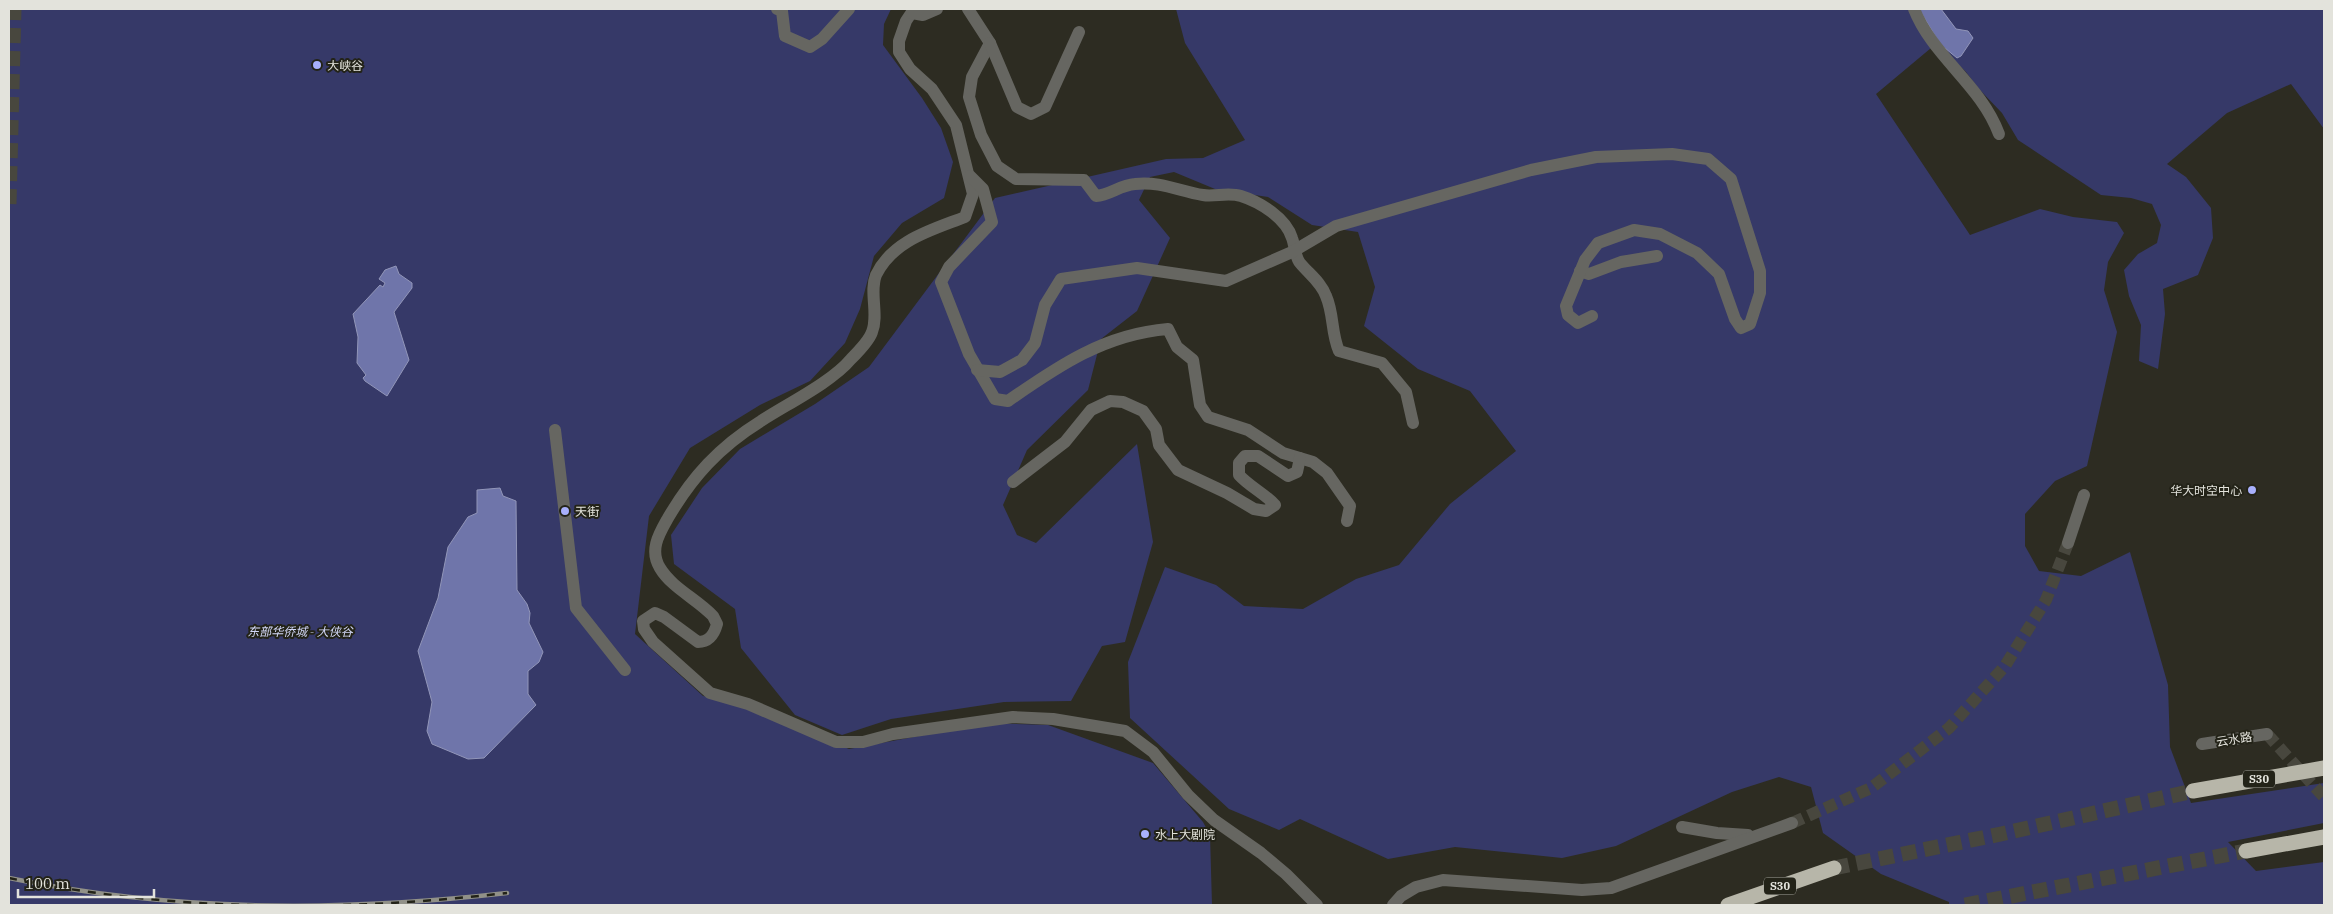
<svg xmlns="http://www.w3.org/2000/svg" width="2333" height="914" font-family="'IBM Plex Serif','Noto Sans SC',serif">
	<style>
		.green { fill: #363968 }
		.water { fill: #6f75aa; stroke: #9296b9 }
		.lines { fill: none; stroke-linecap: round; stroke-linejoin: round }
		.minor-tunnel { stroke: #48473e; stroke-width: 12; stroke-dasharray: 12 6; stroke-linecap: butt }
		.highway-tunnel { stroke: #48473e; stroke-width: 15; stroke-dasharray: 15 8; stroke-linecap: butt }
		.minor { stroke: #666661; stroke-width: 12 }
		.highway { stroke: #b7b6a9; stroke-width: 15 }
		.rail-casing { stroke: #919188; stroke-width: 4.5 }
		.rail { stroke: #232318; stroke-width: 2.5; stroke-dasharray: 8; stroke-linecap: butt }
		.poi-dot { fill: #a8b0fc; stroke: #232318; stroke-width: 2 }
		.labels { text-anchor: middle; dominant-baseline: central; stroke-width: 4; stroke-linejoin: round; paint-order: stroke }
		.shield { fill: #232318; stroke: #a9a9a1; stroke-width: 1 }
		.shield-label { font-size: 11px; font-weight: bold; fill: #e3e3dc }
		.poi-label { font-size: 12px; fill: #e3e3dc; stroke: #232318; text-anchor: start }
		.park-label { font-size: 12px; font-style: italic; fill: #d2d7f7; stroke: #232318 }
		.street-label { font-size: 12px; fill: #e3e3dc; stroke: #232318 }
	</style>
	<rect width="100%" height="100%" fill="#2d2c22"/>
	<g class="green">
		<polygon points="9,9 891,9 884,24 883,45 922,98 941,128 953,162 944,198 902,223 874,256 860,309 845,343 810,381 760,405 690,448 649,516 635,634 703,696 726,700 849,749 989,723 1048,725 1153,763 1203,822 1210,835 1212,905 9,905"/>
		<polygon points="1176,9 2324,9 2324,129 2291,84 2227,113 2167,164 2186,177 2211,208 2213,238 2198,275 2163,289 2165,314 2158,369 2139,361 2141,325 2129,296 2124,270 2138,254 2157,243 2161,225 2152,204 2131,198 2101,195 2018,140 2002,113 1979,89 1966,72 1937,43 1876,94 1970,235 2040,209 2073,217 2117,222 2124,233 2108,262 2104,290 2117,332 2087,466 2055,481 2025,514 2025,546 2039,571 2081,576 2130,552 2168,685 2170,747 2191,803 2324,783 2324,823 2228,842 2256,871 2324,862 2324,905 1949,905 1949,902 1881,874 1823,833 1811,787 1779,777 1732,792 1616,846 1562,858 1455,847 1388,859 1300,819 1279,830 1229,809 1130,718 1128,662 1165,567 1216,585 1244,606 1303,609 1356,579 1399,565 1450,504 1516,451 1470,391 1418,369 1364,326 1375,287 1358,232 1312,225 1268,197 1215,189 1174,172 1150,177 1139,200 1170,238 1137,311 1101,339 1088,390 1027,450 1003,505 1017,535 1036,543 1137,444 1153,542 1125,642 1102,646 1071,701 1004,702 891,719 842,735 795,715 741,648 735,609 674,564 671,535 702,488 740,449 815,404 869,367 995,198 1166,159 1203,158 1245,140 1185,43"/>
	</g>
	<g class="water">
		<polygon points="1919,9 1941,9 1956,29 1968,31 1973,38 1961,56 1957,58 1940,44"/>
		<polygon points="396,266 399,274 412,283 412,288 394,312 409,360 387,396 365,381 363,378 366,375 357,363 358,337 353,314 380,285 383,287 385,283 379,279 385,270"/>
		<polygon points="500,488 503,496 516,501 517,590 527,604 530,613 529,623 543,652 539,662 528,671 528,694 536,705 484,758 468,759 432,744 427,731 432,702 418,651 438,598 448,547 468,517 477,513 477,490"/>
	</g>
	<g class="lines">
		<g class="minor-tunnel">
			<polyline points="2267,734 2324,797"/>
			<polyline points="1792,823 1871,788 1949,728 2005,666 2046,600 2068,543"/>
		</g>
		<g class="highway-tunnel">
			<polyline points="9,204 14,9"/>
			<polyline points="1834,868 2001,834 2193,791"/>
			<polyline points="1965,905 2246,851"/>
		</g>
		<g class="minor">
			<polyline points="777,9 782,11 785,36 810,47 822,39 849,9"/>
			<path d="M914 9 906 21 899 41V52L910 69 932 89 956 125 973 194 965 217C932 230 893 240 876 275 869 292 879 315 872 332 869 341 858 352 851 359 832 382 787 404 761 421 719 447 692 477 668 518 659 534 649 550 660 568 672 588 697 599 713 616L717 624C714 635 709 642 698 642L664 617 655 613 643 621 644 629 653 642 710 693 748 704 836 742H863L893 734 1013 717 1053 719 1125 731 1153 752 1188 795 1214 820 1261 853 1286 874 1317 905"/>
			<path d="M968 9 990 43 972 77 969 97 981 135 997 166 1016 179 1084 180 1096 196C1110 195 1120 185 1135 184 1160 181 1179 191 1203 195 1215 197 1228 192 1241 196 1260 202 1286 218 1292 238 1295 246 1295 257 1300 263 1309 274 1321 282 1326 296 1334 314 1331 333 1339 351L1382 363 1406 392 1413 423"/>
			<path d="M1914 9C1933 57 1981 85 1999 134"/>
			<polyline points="912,13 923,15 937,9"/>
			<polyline points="990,43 1017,107 1031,114 1045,107 1079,32"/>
			<path d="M970 176 983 189 992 222 949 267 941 282 969 354 995 399 1008 401C1058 366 1105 334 1168 329L1177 347 1193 360 1200 405 1208 417 1248 430 1283 453 1313 462 1327 473 1350 506 1347 521"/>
			<polyline points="1580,271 1589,274 1621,262 1657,256"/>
			<polyline points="977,370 1000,372 1022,360 1035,343 1045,305 1061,279 1137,268 1226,281 1292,252 1336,226 1531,170 1596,157 1672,154 1708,159 1731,179 1760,271 1760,293 1750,324 1741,328 1735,319 1719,274 1697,253 1660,234 1634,230 1598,243 1585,260 1566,306 1568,315 1578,323 1592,316"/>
			<polyline points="555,430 576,608 625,670"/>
			<path d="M1013 482 1065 442 1091 410 1110 401 1123 402 1143 411 1156 429 1159 445 1178 470 1227 493 1254 509 1266 511 1275 505C1264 493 1250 487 1239 475V463L1245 456H1258L1288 476 1297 472 1300 458"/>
			<polyline points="2068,543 2084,495"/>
			<polyline points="2202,744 2267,734"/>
			<polyline points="1682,827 1717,833 1748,835"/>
			<polyline points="1393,905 1401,896 1416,887 1443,880 1582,890 1611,888 1792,823"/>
		</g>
		<g class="highway">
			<polyline points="2193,791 2324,768"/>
			<polyline points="2246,851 2324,837"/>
			<polyline points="1728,905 1834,868"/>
		</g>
		<defs>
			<path id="rail" d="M9 878C173 912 341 912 507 893"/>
		</defs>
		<use href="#rail" class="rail-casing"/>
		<use href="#rail" class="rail"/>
	</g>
	<g class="poi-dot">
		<circle cx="317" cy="65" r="5"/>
		<circle cx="2252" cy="490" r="5"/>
		<circle cx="565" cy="511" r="5"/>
		<circle cx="1145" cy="834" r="5"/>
	</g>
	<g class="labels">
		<g class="shield">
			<rect x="2243" y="770.5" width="32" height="17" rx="4"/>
			<rect x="1764" y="877.5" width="32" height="17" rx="4"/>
		</g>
		<g class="shield-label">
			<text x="2259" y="779">S30</text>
			<text x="1780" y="886">S30</text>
		</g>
		<g class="poi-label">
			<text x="327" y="65">大峡谷</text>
			<text x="2242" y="490" text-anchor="end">华大时空中心</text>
			<text x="575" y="511">天街</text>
			<text x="1155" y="834">水上大剧院</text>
		</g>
		<g class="park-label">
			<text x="300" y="631">东部华侨城 - 大侠谷</text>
		</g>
		<g class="street-label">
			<text transform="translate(2234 739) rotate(-9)">云水路</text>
		</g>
	</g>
	<rect width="2333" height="914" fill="none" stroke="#e3e3dc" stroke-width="20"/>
	<path d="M18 889v8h136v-8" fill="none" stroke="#e3e3dc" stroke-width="2.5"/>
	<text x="25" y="889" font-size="15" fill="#e3e3dc" stroke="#232318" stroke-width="4" paint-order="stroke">100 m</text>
</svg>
